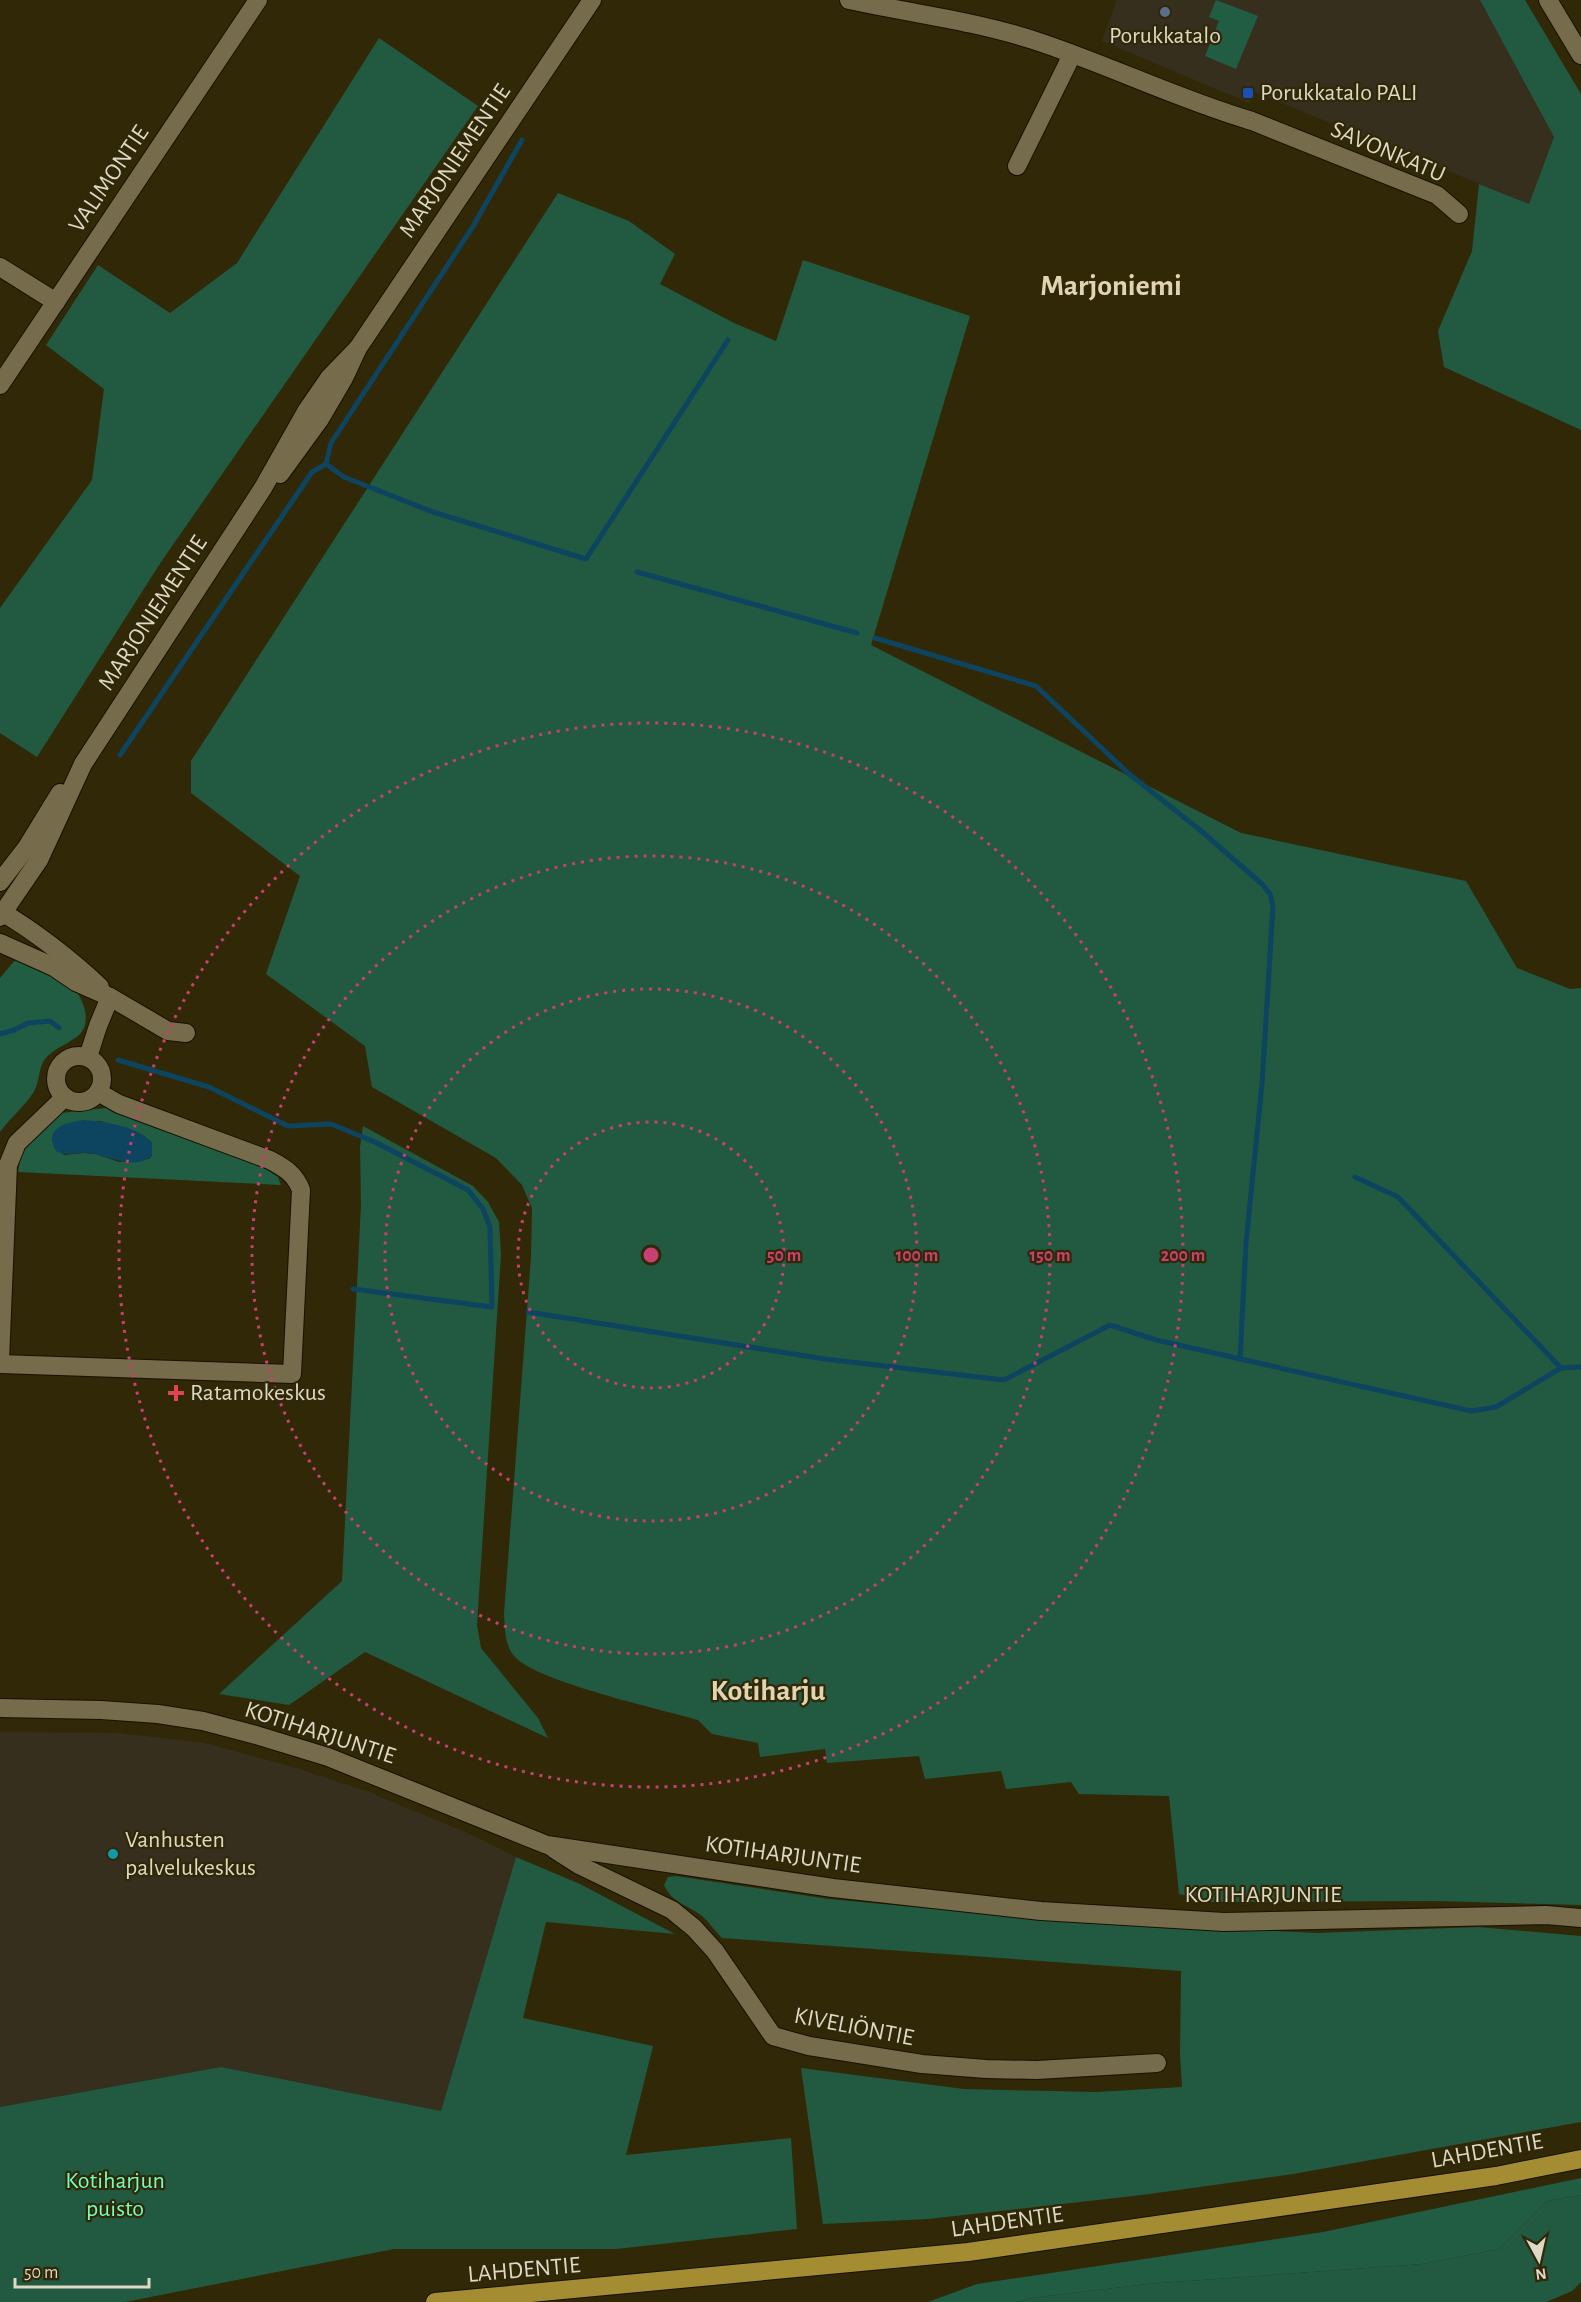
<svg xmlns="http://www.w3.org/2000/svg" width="1581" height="2302" font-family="'Alegreya Sans',sans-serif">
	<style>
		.commercial { fill: #362f1e }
		.green { fill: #205d43; fill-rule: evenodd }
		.forest { fill: #215a41 }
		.water { fill: #0d4460 }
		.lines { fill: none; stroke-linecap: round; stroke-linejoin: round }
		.stream { stroke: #0d4460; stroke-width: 5 }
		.minor-casing { stroke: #171100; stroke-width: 20 }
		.highway-casing { stroke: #171100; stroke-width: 20 }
		.minor { stroke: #766c4b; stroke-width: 18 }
		.highway { stroke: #a38c32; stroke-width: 18 }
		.ring { fill: none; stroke: #c83f71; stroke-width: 3; stroke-dasharray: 3 6 }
		.service-dot { fill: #5c6f8a; stroke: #312807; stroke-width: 2 }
		.transit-dot { fill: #1a4fb4; stroke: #312807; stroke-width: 2 }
		.health-dot { fill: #e0444e; stroke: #312807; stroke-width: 2 }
		.culture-dot { fill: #0f9aa8; stroke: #312807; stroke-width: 2 }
		.labels { text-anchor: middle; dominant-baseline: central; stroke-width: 4.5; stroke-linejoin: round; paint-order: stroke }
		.poi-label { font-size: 24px; fill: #ded9c7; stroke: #312807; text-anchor: start }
		.street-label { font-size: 24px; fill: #ded9c7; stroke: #312807 }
		.park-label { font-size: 24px; fill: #72fec1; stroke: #312807 }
		.district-label { font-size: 30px; font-weight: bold; fill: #e1d5b1; stroke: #312807 }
		.centre { fill: #c83f71; stroke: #312807; stroke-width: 3 }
		.ring-label { font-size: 18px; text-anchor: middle; font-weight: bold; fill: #c83f71; stroke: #312807; stroke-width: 4.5; stroke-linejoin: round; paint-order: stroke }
	</style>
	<rect width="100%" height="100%" fill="#312807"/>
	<g class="commercial">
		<polygon points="1117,0 1480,0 1554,137 1529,204 1255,92 1249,103 1102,41"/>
		<polygon points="0,1732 119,1733 205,1743 290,1766 369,1792 465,1832 516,1857 441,2111 221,2067 0,2107"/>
	</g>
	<g class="green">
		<polygon points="1216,0 1258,16 1236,69 1205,56 1219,21 1209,17"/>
		<path d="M22 957C37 966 57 974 70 985 83 996 93 1021 79 1035 69 1044 55 1047 45 1059 38 1068 40 1083 33 1093 24 1107 10 1118 0 1132V978L16 959Z"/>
		<path d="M106 1108 259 1165 278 1177 281 1185 18 1172 21 1155 30 1140 61 1113ZM100 1121C119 1127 138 1128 152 1143V1155L149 1159 119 1162 96 1154 84 1153 64 1155 52 1140C57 1119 82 1123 100 1121Z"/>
		<polygon points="1581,2178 1581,2195 1547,2201 1499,2249 1422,2264 1147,2284 1031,2298 1016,2302 928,2302 977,2284 1323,2232"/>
	</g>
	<g class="forest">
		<polygon points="1480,0 1525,0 1581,94 1581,430 1444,367 1438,331 1472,251 1479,184 1529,204 1554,137"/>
		<polygon points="379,38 478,106 161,562 37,757 0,733 0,608 92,480 104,389 46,345 98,265 170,313 237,263"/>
		<path d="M558 193 629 221 675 254 660 284 734 323 776 341 803 260 970 316 871 645 1241 833 1466 881 1517 968 1570 989 1581 988V1905L1434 1901 1212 1902 1179 1894 1169 1796 1079 1794 1071 1782 1006 1789 1001 1771 925 1779 919 1756 827 1763 825 1749 760 1757 758 1743 712 1734 698 1720C660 1709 538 1682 515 1657 504 1645 505 1628 504 1613L531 1257 532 1208 522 1185 496 1158 372 1087 365 1046 266 974 300 876 191 793V761Z"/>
		<polygon points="363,1126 473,1186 488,1202 499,1222 501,1255 477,1625 481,1648 538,1718 548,1738 365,1652 289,1705 219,1694 342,1581 361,1205 360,1147"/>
		<polygon points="516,1857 580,1884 675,1934 546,1922 523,2018 653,2046 626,2155 791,2138 797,2229 616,2249 394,2249 125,2302 0,2302 0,2107 221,2067 441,2111"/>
		<path d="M676 1876 829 1899 1062 1921 1317 1933 1478 1927 1581 1936V2122L1293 2174 1142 2195 928 2219 823 2224 801 2068 964 2089 1097 2092 1182 2087 1180 2055 1181 1971 722 1938C715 1931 709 1922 702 1916 688 1905 672 1903 664 1885L668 1877Z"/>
		<polygon points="1581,2195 1581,2282 1572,2291 1546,2302 1016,2302 1031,2298 1147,2284 1422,2264 1499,2249 1547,2201"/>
	</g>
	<path class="water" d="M84 1120C107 1122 137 1126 152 1143V1155C137 1172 106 1155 89 1153 77 1152 68 1157 56 1151 43 1128 66 1122 84 1120Z"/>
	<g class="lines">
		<g class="stream">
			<polyline points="326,464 344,477 433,512 586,559 728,340"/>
			<polyline points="637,572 857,633"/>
			<polyline points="875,638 1036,686 1128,773 1200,830 1262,884 1270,894 1273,906 1262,1084 1246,1243 1240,1359"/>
			<polyline points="120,755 312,472 326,464 331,443 472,228 522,140"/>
			<polyline points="0,1034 14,1030 28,1023 50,1021 59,1028"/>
			<polyline points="118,1060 209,1087 288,1126 331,1124 375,1142 468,1190 483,1209 490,1227 492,1307 353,1289"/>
			<polyline points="1355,1177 1398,1197 1561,1368"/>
			<polyline points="528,1312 825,1359 1004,1380 1110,1325 1156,1340 1471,1411 1496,1407 1561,1368 1581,1367"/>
		</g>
		<defs>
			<g id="minor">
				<path d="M849 0C910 13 974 21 1033 40 1107 64 1177 99 1252 121L1437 195 1459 214"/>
				<polyline points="1548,0 1581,55"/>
				<polyline points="1017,166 1068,63 1070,53"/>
				<polyline points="0,267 56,302"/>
				<polyline points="0,385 258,0"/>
				<polyline points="280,474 320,419 344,378 358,348 592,0"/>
				<polyline points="0,882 27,847 60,793"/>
				<path d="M0 911C32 929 74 962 100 987"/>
				<polyline points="0,917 39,860 83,764 263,488 307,410 329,378 358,348"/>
				<polyline points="0,943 54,967 76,982 110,997 168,1031 186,1033"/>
				<circle cx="79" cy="1079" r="23"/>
				<polyline points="88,1057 98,1026 110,997"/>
				<polyline points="0,1361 8,1165 17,1143 65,1097"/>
				<path d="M0 1364 292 1374 301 1190C295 1174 285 1168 270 1160L119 1104 98 1092"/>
				<polyline points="0,1708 101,1710 158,1714 203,1721 256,1735 328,1757 547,1845 833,1888 1041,1911 1224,1922 1546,1915 1581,1918"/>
				<polyline points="554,1849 579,1865 672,1910 694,1928 715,1951 773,2036 809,2046 922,2064 986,2069 1037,2070 1157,2063"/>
			</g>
			<polyline id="highway" points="435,2302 968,2252 1496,2176 1581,2159"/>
		</defs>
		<use href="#minor" class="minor-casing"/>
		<use href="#highway" class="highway-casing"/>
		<use href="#minor" class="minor"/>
		<use href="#highway" class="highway"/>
	</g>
	<g class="ring">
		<circle cx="651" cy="1255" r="133"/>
		<circle cx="651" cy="1255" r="266"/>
		<circle cx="651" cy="1255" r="399"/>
		<circle cx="651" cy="1255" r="532"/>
	</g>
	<circle class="service-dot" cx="1165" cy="12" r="6"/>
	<rect class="transit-dot" x="1242" y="87" width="12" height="12" rx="3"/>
	<path class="health-dot" d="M173 1384h6v6h6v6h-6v6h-6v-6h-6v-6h6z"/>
	<circle class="culture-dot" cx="113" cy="1854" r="6"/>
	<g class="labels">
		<g class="poi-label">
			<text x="1165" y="36" text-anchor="middle">Porukkatalo</text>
			<text x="1260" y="93">Porukkatalo PALI</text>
			<text x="190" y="1393">Ratamokeskus</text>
			<text x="125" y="1840">Vanhusten<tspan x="125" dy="28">palvelukeskus</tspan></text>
		</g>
		<g class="street-label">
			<text transform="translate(1388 152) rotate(23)">SAVONKATU</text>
			<text transform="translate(455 161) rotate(-56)">MARJONIEMENTIE</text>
			<text transform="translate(109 179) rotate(-56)">VALIMONTIE</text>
			<text transform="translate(153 613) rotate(-57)">MARJONIEMENTIE</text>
			<text transform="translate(320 1733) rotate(18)">KOTIHARJUNTIE</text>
			<text transform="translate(783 1855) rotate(8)">KOTIHARJUNTIE</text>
			<text x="1263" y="1895">KOTIHARJUNTIE</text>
			<text transform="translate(854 2027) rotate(11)">KIVELIÖNTIE</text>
			<text transform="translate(1487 2151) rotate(-10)">LAHDENTIE</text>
			<text transform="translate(1007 2222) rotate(-8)">LAHDENTIE</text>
			<text transform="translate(524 2270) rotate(-5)">LAHDENTIE</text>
		</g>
		<g class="park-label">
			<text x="115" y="2181">Kotiharjun<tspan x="115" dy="28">puisto</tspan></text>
		</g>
		<g class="district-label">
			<text x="1111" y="286">Marjoniemi</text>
			<text x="768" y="1691">Kotiharju</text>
		</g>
	</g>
	<circle cx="651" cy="1255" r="9" class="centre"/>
	<g class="ring-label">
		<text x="784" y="1261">50 m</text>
		<text x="917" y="1261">100 m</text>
		<text x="1050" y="1261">150 m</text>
		<text x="1183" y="1261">200 m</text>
	</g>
	<g transform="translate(1539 2260) rotate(172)" stroke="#312807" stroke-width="4.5" paint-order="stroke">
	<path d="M0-4.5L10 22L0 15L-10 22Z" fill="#ded9c7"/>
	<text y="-9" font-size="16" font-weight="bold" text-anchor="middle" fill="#ded9c7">N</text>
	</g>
	<path d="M15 2278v9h134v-9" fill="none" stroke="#ded9c7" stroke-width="3"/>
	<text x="24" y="2278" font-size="18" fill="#ded9c7" stroke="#312807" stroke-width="4.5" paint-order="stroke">50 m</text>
</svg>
